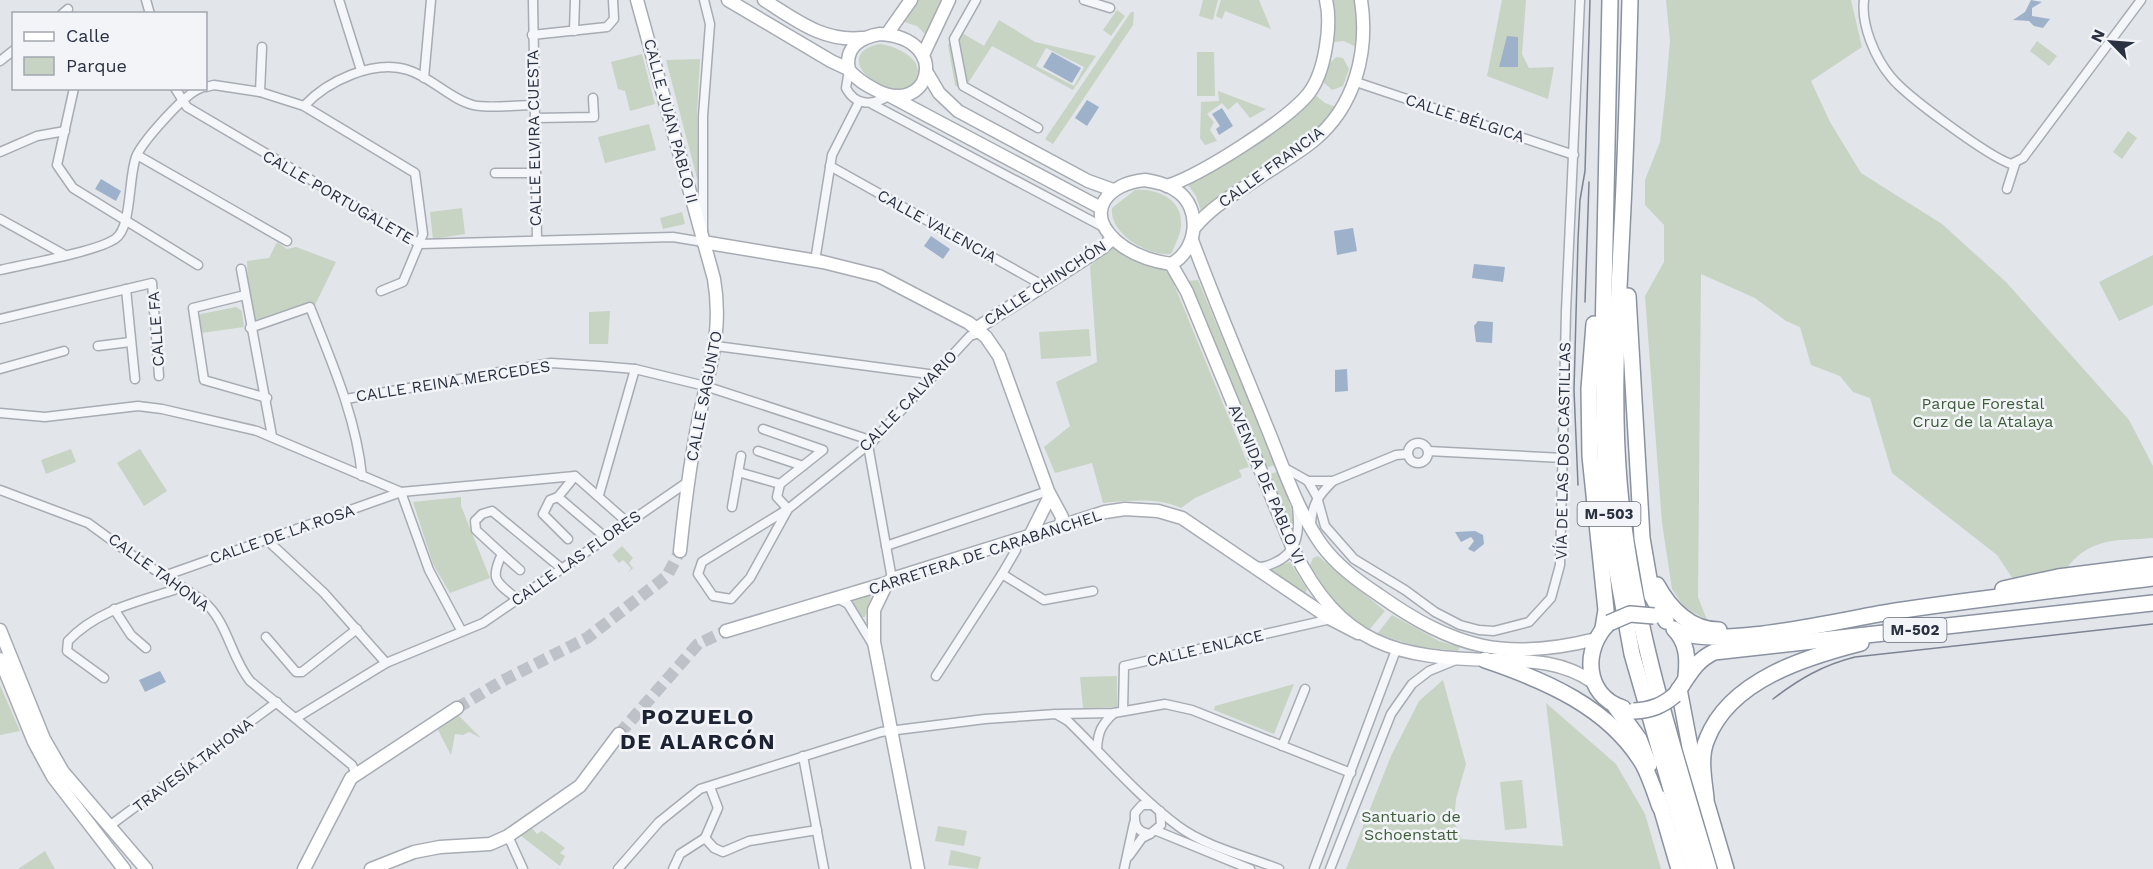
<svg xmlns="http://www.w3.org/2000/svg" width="2153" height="869" font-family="'Work Sans',sans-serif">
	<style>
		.green { fill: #c7d4c3; fill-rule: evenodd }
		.water { fill: #9eb1ca }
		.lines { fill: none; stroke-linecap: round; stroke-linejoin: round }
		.secondary-tunnel { stroke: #bdc1c8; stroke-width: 12; stroke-dasharray: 12 6; stroke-linecap: butt }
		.street-casing { stroke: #a7acb4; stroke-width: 11 }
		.secondary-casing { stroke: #a7acb4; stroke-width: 15 }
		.highway-casing { stroke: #8a92a1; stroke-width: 18 }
		.street { stroke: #f5f6f9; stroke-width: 8 }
		.secondary { stroke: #fff; stroke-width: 12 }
		.highway { stroke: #fff; stroke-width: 15 }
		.tram { stroke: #7c8494; stroke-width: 1.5 }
		.highway-bridge-casing { stroke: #8a92a1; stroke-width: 18; stroke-linecap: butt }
		.highway-bridge { stroke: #fff; stroke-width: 15 }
		.labels { text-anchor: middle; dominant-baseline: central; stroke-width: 5; stroke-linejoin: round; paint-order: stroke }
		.shield { fill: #f2f4f8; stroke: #666c79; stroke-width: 1.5 }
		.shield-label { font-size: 15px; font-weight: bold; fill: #2a3242 }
		.street-label { font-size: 16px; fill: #2a3242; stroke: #f2f4f8 }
		.park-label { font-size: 16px; fill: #3d5e38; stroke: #f2f4f8 }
		.district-label { font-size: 22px; font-weight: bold; letter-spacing: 1.5px; fill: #1c2333; stroke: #f2f4f8 }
	</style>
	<rect width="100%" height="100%" fill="#e2e5ea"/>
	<g class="green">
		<polygon points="918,0 946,0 927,36 917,26 904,22"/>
		<polygon points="1203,0 1218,0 1213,20 1199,16"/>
		<polygon points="1221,0 1259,0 1271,29 1225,11 1222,19 1216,16"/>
		<polygon points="1332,0 1355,0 1360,24 1358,48 1344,41 1334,42"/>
		<polygon points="1502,0 1526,0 1522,54 1529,68 1554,67 1548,99 1487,76"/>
		<path d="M1666 0H1851L1862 47 1811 81 1830 122 1861 173 1942 224 2006 282 2129 420 2153 466V538C2114 541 2090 537 2065 570L2013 579 1997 555 1892 473 1870 398 1853 392 1840 376 1811 365 1800 327 1786 321 1755 298 1701 274 1698 597 1707 620 1684 607 1672 589 1662 523 1645 296 1664 262V225L1645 205V180L1660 142 1665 98 1670 41Z"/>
		<polygon points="1117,10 1125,16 1111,36 1103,30"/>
		<polygon points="1131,12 1134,12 1133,25 1053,144 1045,139"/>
		<path d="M999 20 1035 42 1096 56 1073 90 992 46 963 91 955 85 948 45 957 30 984 46ZM1046 48 1084 67 1074 86 1036 66Z"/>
		<polygon points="2037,41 2057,56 2049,66 2030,51"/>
		<path d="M879 44C900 46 934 65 909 87 878 99 832 54 879 44Z"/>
		<polygon points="1197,52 1214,52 1215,96 1197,96"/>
		<polygon points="642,54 655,104 630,111 625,91 618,89 611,62"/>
		<polygon points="1336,57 1343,58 1349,69 1343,86 1332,90 1322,81 1327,66"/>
		<polygon points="700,59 697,114 698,182 666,60"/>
		<polygon points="1218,91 1266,109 1250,118 1237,102 1228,110 1222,103 1207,114 1214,122 1210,130 1217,141 1205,145 1200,138 1201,102 1219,101"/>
		<path d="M1314 94 1325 103 1336 107C1309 147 1242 183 1201 211L1196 196 1188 185 1246 149Z"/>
		<polygon points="649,124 656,150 605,163 598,137"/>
		<polygon points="2128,131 2137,138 2122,159 2113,152"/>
		<path d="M1135 190C1155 188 1181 198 1181 222 1182 232 1175 245 1171 254 1148 256 1109 234 1112 208Z"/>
		<polygon points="462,208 465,234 433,239 430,212"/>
		<polygon points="682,212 685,224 663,229 660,218"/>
		<polygon points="277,242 287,249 296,247 336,262 315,305 255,324 246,286 248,283 247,261 269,258"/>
		<path d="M1116 244 1162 267 1171 277 1249 467 1239 470 1242 477 1195 498 1181 508C1156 497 1129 501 1103 503L1092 463 1055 473 1044 447 1070 426 1056 382 1097 362 1090 266Z"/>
		<polygon points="2153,255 2153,305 2119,321 2099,282"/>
		<polygon points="1198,280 1275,465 1265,468 1188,281"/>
		<polygon points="236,307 242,311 244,327 201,333 197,319 201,314"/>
		<polygon points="610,311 608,344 589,344 589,312"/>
		<polygon points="1089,329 1091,356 1041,359 1039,332"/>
		<polygon points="71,449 76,462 46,474 41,460"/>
		<polygon points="140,449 167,491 144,506 117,463"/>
		<polygon points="1279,471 1294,518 1296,540 1268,475"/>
		<polygon points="461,497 461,506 490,578 450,593 433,564 413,502"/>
		<polygon points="622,546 633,558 629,563 633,568 628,573 631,568 623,560 619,563 612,555"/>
		<polygon points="1318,556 1385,611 1369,630 1336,607 1310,565 1313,558"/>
		<polygon points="1290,562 1307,589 1305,594 1268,570"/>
		<polygon points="868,594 871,597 865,617 861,617 852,602 853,598"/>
		<polygon points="1392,615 1439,641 1460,647 1458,651 1420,647 1377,634"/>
		<polygon points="1117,676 1117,707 1083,708 1080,677"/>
		<polygon points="1443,680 1466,764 1456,799 1454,821 1461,839 1563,846 1546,703 1616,764 1645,814 1661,869 1346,869 1391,756 1419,701"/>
		<polygon points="1294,684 1274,734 1214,710 1215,706"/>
		<polygon points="0,685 20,731 0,735"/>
		<polygon points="458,715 481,738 469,732 463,735 455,734 451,755 438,730"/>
		<polygon points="1522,780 1527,828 1505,830 1500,782"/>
		<polygon points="530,826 537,834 542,831 565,848 560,853 565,856 560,866 520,835"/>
		<polygon points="938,826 967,831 964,846 935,841"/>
		<polygon points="951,850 981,857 978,869 948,865"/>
		<polygon points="45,851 55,869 18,869"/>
	</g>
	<g class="water">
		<polygon points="2031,0 2042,2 2032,8 2032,16 2050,19 2043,28 2034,26 2029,21 2013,20 2025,12"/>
		<polygon points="1507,36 1518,37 1518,67 1499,67"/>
		<polygon points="1052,52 1081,68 1072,83 1043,67"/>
		<polygon points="1087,100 1099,107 1087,126 1075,118"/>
		<polygon points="1222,108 1233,126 1219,135 1216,129 1220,126 1212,114"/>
		<polygon points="101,179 121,191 116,201 95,189"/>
		<polygon points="1353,228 1357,251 1337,255 1334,231"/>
		<polygon points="931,236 950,249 943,259 924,246"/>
		<polygon points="1474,264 1505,267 1503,282 1472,278"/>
		<polygon points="1478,321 1493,322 1492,343 1476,342 1474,326"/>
		<polygon points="1347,369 1348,391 1335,392 1335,370"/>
		<polygon points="1475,531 1483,535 1484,544 1474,552 1468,549 1474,541 1471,537 1461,542 1455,532"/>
		<polygon points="160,671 166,682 145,692 139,680"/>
	</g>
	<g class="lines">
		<g class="secondary-tunnel">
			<polyline points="457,708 502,681 587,638 667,576 680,551"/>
			<polyline points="619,734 698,644 726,631"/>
		</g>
		<defs>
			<g id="street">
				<polyline points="146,0 150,14"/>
				<polyline points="339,0 361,70"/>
				<polyline points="533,0 537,240"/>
				<polyline points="976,0 954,39 963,86 1038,128"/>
				<polyline points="1084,0 1110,8"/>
				<path d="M1864 0C1861 25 1875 58 1891 77 1906 96 1988 156 2011 164L2023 158 2141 0"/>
				<polyline points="62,14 68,9"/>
				<polyline points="574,31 575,0"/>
				<polyline points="532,35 607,27 614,19 613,0"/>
				<polyline points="0,61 14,50"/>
				<path d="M849 70 846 88C856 107 873 105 889 96"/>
				<polyline points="424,78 431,0"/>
				<polyline points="1356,82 1574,155"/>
				<polyline points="206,87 214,85 260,92 304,106 415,173 423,234 403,282 381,291"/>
				<polyline points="74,88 57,165 73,188 198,265"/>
				<polyline points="175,88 187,107 420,244 673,237 703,242 703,116 710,24 704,0"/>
				<polyline points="260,92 262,47"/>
				<polyline points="872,104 1107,229"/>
				<path d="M304 106C327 81 374 59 408 70 431 77 450 99 473 105 488 109 517 105 533 105"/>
				<polyline points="535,118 594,117 593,98"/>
				<polyline points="0,152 37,136 65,131"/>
				<polyline points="137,155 287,241"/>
				<polyline points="830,166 1044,286"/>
				<polyline points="495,173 536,173"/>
				<polyline points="2007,189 2015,164"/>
				<polyline points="0,219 65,255"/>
				<polyline points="815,261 832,155 859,102"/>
				<polyline points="241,269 272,436"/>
				<path d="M0 270C26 264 95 252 115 239 132 228 128 179 136 157 142 142 185 93 201 88"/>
				<polyline points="126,289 135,379"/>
				<polyline points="245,295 193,308 204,380 267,398"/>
				<polyline points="0,319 152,283 159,376"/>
				<path d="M250 328 310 307C332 363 356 417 362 476"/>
				<polyline points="98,346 130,342"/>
				<polyline points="716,346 936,375"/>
				<polyline points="0,369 64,351"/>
				<polyline points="346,399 551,363 599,366 635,369 705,386 873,441"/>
				<polyline points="0,413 45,417 138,406 162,409 257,431 401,492 575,476 627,522"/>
				<polyline points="763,429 823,450 780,484 777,497 788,509"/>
				<circle cx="1418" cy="453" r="10"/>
				<polyline points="868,445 892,579"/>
				<polyline points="758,451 803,466"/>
				<polyline points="1428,451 1563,458"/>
				<polyline points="1283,467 1308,481 1317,497 1325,526 1354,559 1405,590 1435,612 1460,625 1479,630 1494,631 1529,622 1551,598 1560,565 1566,311 1580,0"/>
				<polyline points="738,472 780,484"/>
				<polyline points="1308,481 1333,481 1396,455 1408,454"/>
				<path d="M0 490 88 523 136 558 202 600C228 621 230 656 250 681L352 765 356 774"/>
				<polyline points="401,492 429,570 461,630"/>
				<polyline points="599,495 635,369"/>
				<polyline points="558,497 605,537"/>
				<polyline points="558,497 550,500 543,514 568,539"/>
				<polyline points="558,497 575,476"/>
				<polyline points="732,507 741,456"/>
				<polyline points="788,509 750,578 731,599 713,596 698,574 702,562 788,509 873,441 970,336 982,332"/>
				<path d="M1311 527C1311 505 1318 496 1333 481"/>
				<polyline points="266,539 324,593 386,663"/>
				<polyline points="886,546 1048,491"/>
				<polyline points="502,554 520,570"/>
				<path d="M1256 566C1262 568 1267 566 1274 563 1298 553 1300 531 1297 507"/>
				<polyline points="1002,574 1044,600 1093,591"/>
				<polyline points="164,576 401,492"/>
				<path d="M517 599C497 582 489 581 502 554L476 530 475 521 482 514 492 511 561 568"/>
				<polyline points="839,599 848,604 873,645"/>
				<polyline points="114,609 131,635 146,648"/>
				<polyline points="266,637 296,672 302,672 357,629"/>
				<polyline points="936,676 1002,574 1016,550 1015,541"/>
				<path d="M104 678 67 651 68 641C96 611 136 602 174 590"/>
				<polyline points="1123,711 1124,666 1331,619"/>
				<polyline points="1059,714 1114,713 1165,704 1192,710 1351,773"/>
				<polyline points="296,718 386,663 483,623 689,481"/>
				<polyline points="1282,746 1305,689"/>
				<path d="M1097 749C1098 732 1101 725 1114 713"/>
				<polyline points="803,756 824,869"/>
				<path d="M1152 805H1142L1135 813C1134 825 1137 832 1150 834L1161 825 1160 811"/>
				<polyline points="108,827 277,702"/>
				<polyline points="1157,831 1250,869"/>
				<polyline points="508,836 523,869"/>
				<polyline points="705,838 714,848 723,852 749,841 817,830"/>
				<polyline points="1129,856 1142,838 1150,834"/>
				<path d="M618 869 659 822 700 789 881 732 985 719 1056 714 1068 721C1104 756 1138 796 1178 826 1206 847 1247 856 1279 869"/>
				<polyline points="673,869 680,854 705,838 718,808 710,787"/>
				<polyline points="1124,869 1134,823"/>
				<polyline points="1314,869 1396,650"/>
				<polyline points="1330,869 1391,714 1412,684 1429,671 1456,660"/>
			</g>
			<g id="secondary">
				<path d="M637 0 714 279C724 337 706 377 696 433 689 472 684 511 680 551"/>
				<polyline points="728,0 831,61 848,69"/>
				<path d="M764 0C796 20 823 42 862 38"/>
				<path d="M880 34C953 38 930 120 874 89 865 84 856 79 849 70 844 48 860 37 880 34Z"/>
				<polyline points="887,34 911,0"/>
				<polyline points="923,55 949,0"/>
				<polyline points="926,71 939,93 958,111 1088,181 1113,190"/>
				<polyline points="892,97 1101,208"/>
				<path d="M1145 180C1156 182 1167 184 1177 191 1202 208 1198 250 1171 264 1151 261 1132 255 1116 241 1083 211 1109 183 1145 180Z"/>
				<path d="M1167 186C1201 175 1288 120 1309 93 1325 72 1332 25 1326 0"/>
				<path d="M1195 227C1210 209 1228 198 1248 185 1269 170 1293 157 1313 141 1355 107 1369 52 1361 0"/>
				<path d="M1192 240C1215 302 1241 363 1266 425 1283 466 1296 508 1321 544 1336 565 1358 581 1379 595 1454 648 1505 662 1596 639"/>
				<polyline points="703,242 823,262 879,276 969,323 986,337 999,356 1048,491 1062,517 1061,526"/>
				<path d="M1171 264 1187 292 1293 549C1341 646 1395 658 1496 660 1532 661 1562 661 1593 682"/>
				<polyline points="977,328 1102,248 1113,238"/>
				<polyline points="1030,536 1048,500"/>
				<polyline points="887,583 874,610 874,642 918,869"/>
				<polyline points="0,630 44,739 63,772 146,869"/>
				<polyline points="726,631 887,583 892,579 1105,512 1125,509 1158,511 1182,518 1331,619 1358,633"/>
				<polyline points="0,659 34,742 53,777 124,869"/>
				<polyline points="304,869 351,778 457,708"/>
				<polyline points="371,869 414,852 440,847 490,844 508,836 580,786 619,734"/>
			</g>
			<g id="highway">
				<polyline points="1610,0 1603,338 1605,474 1611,539 1632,654 1694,869"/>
				<path d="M1630 0C1628 76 1626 151 1622 227 1618 311 1612 396 1619 481 1630 614 1671 741 1709 869"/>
				<polyline points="1628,296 1642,538 1652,596 1666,621"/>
				<polyline points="1594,324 1589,389 1590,456 1606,610 1603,628"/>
				<path d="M1657 585C1670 609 1691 630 1719 630"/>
				<polyline points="2003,589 2058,577 2153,565"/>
				<path d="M1609 623C1582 648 1584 696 1623 708"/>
				<path d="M1674 629C1687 642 1688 658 1686 676"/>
				<path d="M1677 631C1723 650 1843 619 1896 611 1981 598 2067 589 2153 578"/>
				<path d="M1485 660C1544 680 1609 707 1643 764 1650 777 1655 793 1660 807"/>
				<polyline points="1679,689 1690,747 1726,869"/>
				<path d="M1675 695C1688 678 1693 662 1714 652L2153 603"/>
				<polyline points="1615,706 1639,739 1649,765"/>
				<polyline points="1658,797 1679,869"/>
				<path d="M1706 798C1704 779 1699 757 1707 739 1730 680 1806 657 1861 643"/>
			</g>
		</defs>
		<use href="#street" class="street-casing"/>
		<use href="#secondary" class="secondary-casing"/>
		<use href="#highway" class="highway-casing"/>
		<use href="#street" class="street"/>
		<use href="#secondary" class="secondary"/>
		<use href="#highway" class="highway"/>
		<g class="tram">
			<polyline points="1585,302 1589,182"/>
			<polyline points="1578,485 1574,390 1578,240 1580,200 1585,171 1590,0"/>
			<path d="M1773 699C1799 679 1823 665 1855 657L2153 624"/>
		</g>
		<defs>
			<g id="highway-bridge">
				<polyline points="1609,623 1630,614 1654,616"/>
				<path d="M1634 711C1651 710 1662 706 1675 695"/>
			</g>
		</defs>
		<use href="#highway-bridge" class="highway-bridge-casing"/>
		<use href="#highway-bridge" class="highway-bridge"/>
	</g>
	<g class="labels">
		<g class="shield">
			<rect x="1577.5" y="502" width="63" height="24" rx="4.5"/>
			<rect x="1883.5" y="618" width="63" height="24" rx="4.5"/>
		</g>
		<g class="shield-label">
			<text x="1609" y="514">M-503</text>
			<text x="1915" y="630">M-502</text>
		</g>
		<g class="street-label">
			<text transform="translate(1465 118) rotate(18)">CALLE BÉLGICA</text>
			<text transform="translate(671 121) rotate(75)">CALLE JUAN PABLO II</text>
			<text transform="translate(534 138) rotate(-91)">CALLE ELVIRA CUESTA</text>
			<text transform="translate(1271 167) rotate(-36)">CALLE FRANCIA</text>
			<text transform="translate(338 197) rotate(30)">CALLE PORTUGALETE</text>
			<text transform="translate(937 226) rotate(29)">CALLE VALENCIA</text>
			<text transform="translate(1045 283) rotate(-33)">CALLE CHINCHÓN</text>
			<text transform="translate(156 329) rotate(-94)">CALLE FA</text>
			<text transform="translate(453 381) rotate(-9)">CALLE REINA MERCEDES</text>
			<text transform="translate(704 396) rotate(-79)">CALLE SAGUNTO</text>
			<text transform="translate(908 401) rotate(-46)">CALLE CALVARIO</text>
			<text transform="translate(1563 451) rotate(-89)">VÍA DE LAS DOS CASTILLAS</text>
			<text transform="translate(1267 484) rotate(67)">AVENIDA DE PABLO VI</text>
			<text transform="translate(282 534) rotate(-19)">CALLE DE LA ROSA</text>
			<text transform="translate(985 552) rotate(-18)">CARRETERA DE CARABANCHEL</text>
			<text transform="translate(576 558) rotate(-35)">CALLE LAS FLORES</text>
			<text transform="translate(159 572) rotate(36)">CALLE TAHONA</text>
			<text transform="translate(1205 648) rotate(-13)">CALLE ENLACE</text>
			<text transform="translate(193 765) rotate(-37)">TRAVESÍA TAHONA</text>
		</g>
		<g class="park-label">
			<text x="1983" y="403">Parque Forestal<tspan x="1983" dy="18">Cruz de la Atalaya</tspan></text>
			<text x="1411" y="816">Santuario de<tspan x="1411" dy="18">Schoenstatt</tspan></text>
		</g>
		<g class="district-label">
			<text x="698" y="716">POZUELO<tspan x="698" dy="25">DE ALARCÓN</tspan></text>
		</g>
	</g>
	<rect x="12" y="12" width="195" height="78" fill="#f2f4f8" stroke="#a2a6af" stroke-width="1.5"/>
	<rect x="24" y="32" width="30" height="9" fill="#ffffff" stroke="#a2a6af" stroke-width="1.5"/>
	<text x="66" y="42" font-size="18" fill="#2a3242">Calle</text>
	<rect x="24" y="57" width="30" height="18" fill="#c7d4c3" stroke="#a2a6af" stroke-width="1.5"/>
	<text x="66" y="72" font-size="18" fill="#2a3242">Parque</text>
	<g transform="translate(2111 42) rotate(295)" stroke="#f2f4f8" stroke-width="4.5" paint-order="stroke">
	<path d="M0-4.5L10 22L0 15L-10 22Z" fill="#2a3242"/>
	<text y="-9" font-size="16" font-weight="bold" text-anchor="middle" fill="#2a3242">N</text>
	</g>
</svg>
